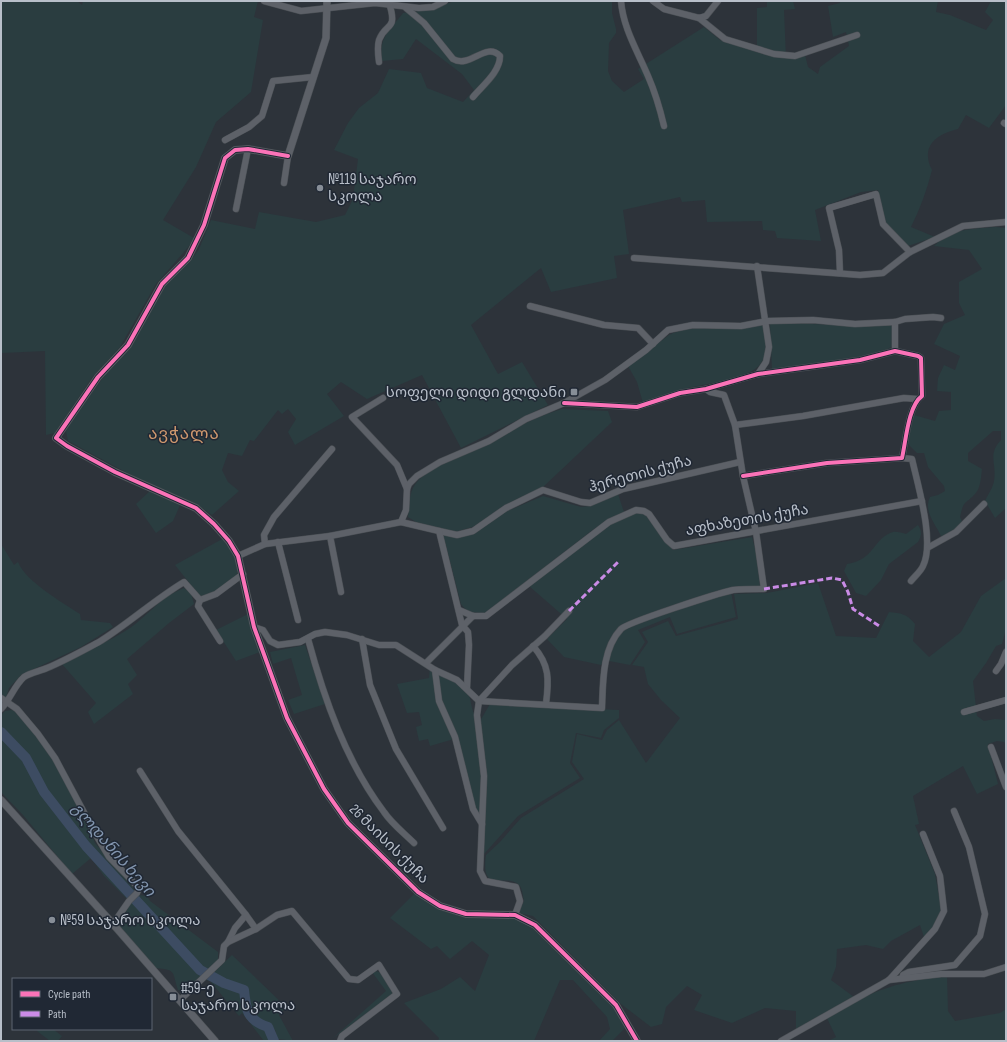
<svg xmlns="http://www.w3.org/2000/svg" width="1007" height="1042" font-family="'Sofia Sans Condensed','Noto Sans Georgian',sans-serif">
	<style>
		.green { fill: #2a3d40 }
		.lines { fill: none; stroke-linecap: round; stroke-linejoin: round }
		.river { stroke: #3d4c62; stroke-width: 10 }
		.minor-casing { stroke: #4a4f54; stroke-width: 7 }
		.tertiary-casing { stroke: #4a4f54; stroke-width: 8 }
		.minor { stroke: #5d6168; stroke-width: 6 }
		.tertiary { stroke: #5d6168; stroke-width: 7 }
		.quiet { stroke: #ca8be6; stroke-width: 3; stroke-dasharray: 6 3; stroke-linecap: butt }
		.cycleway-casing { stroke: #202834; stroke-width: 6 }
		.cycleway { stroke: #fb73b8; stroke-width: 4 }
		.poi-dot { fill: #878e97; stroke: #202834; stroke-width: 1.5 }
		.labels { text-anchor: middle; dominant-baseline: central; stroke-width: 3; stroke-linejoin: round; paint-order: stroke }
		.poi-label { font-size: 15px; fill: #b8bfc9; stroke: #202834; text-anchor: start }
		.street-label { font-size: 15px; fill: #b8bfc9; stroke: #202834 }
		.water-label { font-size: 16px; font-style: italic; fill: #8295ae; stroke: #202834 }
		.quarter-label { font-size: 17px; letter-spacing: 1px; fill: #ce986e; stroke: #202834 }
	</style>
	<rect width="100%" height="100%" fill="#2d333a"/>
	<g class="green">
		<polygon points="1,1 77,1 82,5 83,1 258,1 254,17 263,20 251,92 216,122 196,167 163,220 194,238 190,245 156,284 120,347 91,379 55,433 46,435 45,351 2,353 1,357"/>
		<path d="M454 1H612V13L616 29V33L609 43 608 71 612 81 624 92 644 79 638 69 704 27 720 40 757 52V8L767 7V1H793L795 9 784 10 786 58 805 55 808 67 818 74 820 67 849 46 846 32 833 37 828 6 840 3 839 1H938L936 12 950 15 986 30 993 20 985 12 991 1H1006V105L989 128 966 115 958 129C936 134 920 147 932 170 927 190 920 209 911 227L935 237 908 246 885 222 878 190 861 192 815 210 821 241 777 238 775 231 763 230 762 221 707 222 705 200 682 202 680 197 623 210 629 254 614 256 617 278 551 292 541 268 471 325 498 374 522 362 548 405 461 448 422 375 367 399 341 382 327 394 344 416 295 445 288 432 296 419 288 409 282 414 278 410 254 441 250 440 242 456 228 453 222 470 228 482 239 491 212 515 196 504 144 482 68 441 66 431 69 424 102 379 134 341 162 287 190 262 199 249 211 220 255 229 259 212 316 222 345 215 353 199 358 159 334 150 348 123 359 108 378 93 389 69 421 73 427 88 463 102 474 90 462 74 416 39 403 59 382 61C378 38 390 30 403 13L433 9Z"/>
		<path d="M996 227 1006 228V508L995 518 985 501C988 494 993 488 994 481 997 463 987 455 1001 440V431H993L968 453V461L982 469C981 476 981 488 975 494 965 505 964 499 960 517L962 521 955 530 942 538C936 524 923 512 930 497L938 495 945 491 944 486 928 467 924 453H917L907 443 914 415 935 421 939 411 951 410V392L937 391 938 378 944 365 955 370 960 356 934 344 944 324 965 315 959 303V282L982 269 969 250 934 246C954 228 970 229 996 227Z"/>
		<path d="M771 323C812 323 852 327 892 325L893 345C885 358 792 367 772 370L770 324Z"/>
		<path d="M765 324C766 338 770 351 761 363 749 381 704 383 684 389 670 393 657 400 643 403L637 382 628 366 669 335C686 325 720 329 740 329 748 328 757 326 765 324Z"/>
		<path d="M562 409 608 411 612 422 543 487 476 526 455 532 416 522 408 517C409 507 409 490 417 482 431 466 455 460 473 451 502 436 530 418 562 409Z"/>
		<polygon points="150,491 181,503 173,521 156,533 136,504"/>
		<path d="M618 494 624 512 594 529 485 613C474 613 467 613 461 604L443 534 458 538 477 532 505 512 543 496 581 507 590 506Z"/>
		<polygon points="636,512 646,515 673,550 752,537 756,553 760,587 730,587 736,617 677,634 670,617 638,630 645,642 630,665 604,660 601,665 564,657 547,639 567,619 529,586 609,524"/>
		<path d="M918 525C922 531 922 535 918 542L889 564 881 580 866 596 856 593 844 571 847 564C875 560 873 538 893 532 896 531 902 533 906 534Z"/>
		<path d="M224 538C251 572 237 582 203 597L199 595 175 565Z"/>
		<path d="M1 544 14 565 18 562C26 582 62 602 80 614L81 620 110 623 113 627 81 647 21 675 9 688 6 698 1 695Z"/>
		<path d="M1006 578V629L1002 644 996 646 986 663 973 681 977 716 984 721 995 719 1006 720V744L1004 742 997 741 988 744 998 784 977 794 963 766 913 796 919 824 915 825 935 874 940 902 941 912 933 927 924 937 920 925 891 941 883 949 866 945 837 949 836 967 831 980 854 997 857 1001C889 984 912 981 947 975L948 1011 955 1021 1000 1013 1006 1009V1041H828L836 1037 825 1014 796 1030V1011L765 1008 732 1023 694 1010 702 995 687 986 666 1007 662 1024 651 1027 621 1004 533 916 518 913 524 901C523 896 522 889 520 886 508 871 480 897 486 855L500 842 521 818 584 779 572 762 577 734 602 740 607 730 619 720 646 763 680 718 661 700 648 684 644 667 632 665 648 642 642 632 668 621 676 636 738 619 734 594 767 593 818 583 836 636 876 638 889 612C901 613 907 614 915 624L913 641 929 657 961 632 981 596Z"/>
		<path d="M184 588 191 593 194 604 169 623 127 659 137 675 128 684 133 694 94 724 88 712 96 703 62 664C84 651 109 642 130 628 151 613 159 598 184 588Z"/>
		<polygon points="248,614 260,652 236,661 216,630"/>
		<polygon points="305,645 325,704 294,714 288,700 302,695 291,658 273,664 270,652"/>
		<path d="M430 667 464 686C474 697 468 712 480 721L490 704 619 710V718L604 730 601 738 576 733 570 763 580 778 518 816 484 854 480 825 472 813 467 798 465 776 454 739 430 746 428 739 419 741 416 727 422 725 419 712 407 713 397 684 429 678Z"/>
		<polygon points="11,710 16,711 38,737 56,764 83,812 95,843 136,891 127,899 104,876 91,858 72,874 23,815 1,792 1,715 5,711"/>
		<polygon points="416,892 435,906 520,919 528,922 616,1010 626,1027 612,1041 599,1041 610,1029 607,1017 573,980 560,980 534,1041 438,1041 439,1038 404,1003 441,989 460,977 475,991 489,955 472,941 450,959 437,946 431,949 390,918"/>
		<path d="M139 895 147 896 150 901 218 952V960L183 992 178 990C172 972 177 970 156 968L119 925 131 902Z"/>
		<polygon points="232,955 286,1007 279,1015 293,1041 278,1039 275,1030 265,1023 267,1035 270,1041 264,1041 242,1013 239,1016 210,981 206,980"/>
		<polygon points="376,971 381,973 392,990 392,995 332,1039 386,991 372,972"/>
		<polygon points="38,1029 53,1029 62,1036 58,1041 50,1041 37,1031"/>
	</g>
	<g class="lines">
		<path class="river" d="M1 732 26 758 44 792 86 846 200 970 224 983 244 990C246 1010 247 1020 268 1027L274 1041"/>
		<defs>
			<g id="minor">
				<polyline points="264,1 301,11 375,3 419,8 433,7 445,1"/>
				<path d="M621 1C623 28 638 52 648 76 655 92 660 109 664 126"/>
				<polyline points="653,1 664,9 699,18 706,16 718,1"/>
				<path d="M406 8 424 23 453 59C470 69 486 41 500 56 500 72 483 85 473 97"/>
				<polyline points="699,18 725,39 774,54 795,56 857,35"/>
				<path d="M379 62C378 55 377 47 379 40 386 22 397 31 390 6"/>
				<polyline points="1004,123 1006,124"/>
				<polyline points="225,140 249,127 262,116 273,81 313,77"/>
				<polyline points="284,183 288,156"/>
				<polyline points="236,209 248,149"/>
				<polyline points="634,258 860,275 883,273 910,252 963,226 1006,222"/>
				<polyline points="757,266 769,347 766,362 758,374"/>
				<polyline points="840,273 839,250 829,208 876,194 883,224 910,252"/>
				<polyline points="530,306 604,325 638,328 653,344"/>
				<polyline points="895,322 895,351"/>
				<polyline points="383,398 352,417 397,465 407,489"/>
				<path d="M564 403 637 407 680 393 706 389 758 374 860 360 895 351 918 356 921 358 922 396C908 406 906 441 902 458L827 463 743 476"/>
				<polyline points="735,425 803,416 904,398 917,399"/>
				<path d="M902 458 912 459C918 486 935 542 923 566 921 571 915 576 911 581"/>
				<polyline points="401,522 406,510 407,489 409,484 417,476 440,462 489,441 526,419 564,403 605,380 646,350 668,330 693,325 741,326 767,321 813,320 855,324 895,322 905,319 933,317 941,318"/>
				<polyline points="439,531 457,535 473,531 506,508 543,490 581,502 590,503 623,489 740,462"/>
				<polyline points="330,536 341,592"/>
				<polyline points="278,542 298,620"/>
				<polyline points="265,544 264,535 274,517 332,449"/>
				<polyline points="929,547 956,532 984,504"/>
				<polyline points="238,556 265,544 330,536 401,522 439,531 462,625 468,632 469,645 467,688"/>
				<polyline points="200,600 216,594 243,574"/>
				<polyline points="200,600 198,606 220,641"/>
				<polyline points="459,610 473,616 486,616 609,522 636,510 644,511 649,514 667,540 674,546 922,501"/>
				<polyline points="254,627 263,630 270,641 278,645 300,642 315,634 325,632 347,635 379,645 396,645 435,670 457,680 479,701"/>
				<path d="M308 639C324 698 346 762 384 812 392 824 404 833 414 843"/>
				<polyline points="362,639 370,685 396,749 443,828"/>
				<path d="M533 646C550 665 549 680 546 704"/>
				<polyline points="426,663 473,616"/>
				<polyline points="435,670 439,701 455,737 473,809 482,824"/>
				<polyline points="996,671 1001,664 1006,652"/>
				<polyline points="1,698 17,709 38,734 55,758 96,835 109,857 139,888 137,893 129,901 113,924"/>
				<path d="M479 701 602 708C603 683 602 649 621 629 628 622 719 593 733 590 743 589 754 589 764 589L756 532 743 476 735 425 724 395 710 392 706 389"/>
				<polyline points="479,701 477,715 484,776 480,871 485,881 516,887 520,901 515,915"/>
				<polyline points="479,701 512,665 545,636 569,611"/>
				<path d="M1 709C10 700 14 686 24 677 30 673 40 671 47 668 64 661 82 651 99 642 128 624 154 600 184 582L200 600"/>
				<polyline points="964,712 1006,700"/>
				<polyline points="991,747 1006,787"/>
				<polyline points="140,771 178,831 246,915 235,928 228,942"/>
				<polyline points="246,915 256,929"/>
				<polyline points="902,978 903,975 909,972 955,965 980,936 985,914 969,847 954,811"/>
				<polyline points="889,980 941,974 984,974 1006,967"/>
				<polyline points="180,1000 222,960 224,946 228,942 256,929 277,915 292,911 349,979 358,980 379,965 397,994 342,1036 340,1041"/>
				<polyline points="781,1041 889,980 935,929 944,911 940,876 923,834"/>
			</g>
			<g id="tertiary">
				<polyline points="327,1 326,38 288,156 248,149 235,150 225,158 204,225 188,258 162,284 128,345 98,377 56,438 67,446 115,472 196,508 214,524 229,541 238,556 254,627 287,718 324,789 348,823 418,892 440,906 466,914 515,915 535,925 616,1005 637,1041"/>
				<polyline points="1,800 113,924 215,1041"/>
			</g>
		</defs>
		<use href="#minor" class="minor-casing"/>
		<use href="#tertiary" class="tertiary-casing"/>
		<use href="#minor" class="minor"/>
		<use href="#tertiary" class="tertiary"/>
		<g class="quiet">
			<polyline points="764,589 832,578 842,580 848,592 853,609 881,627"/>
			<polyline points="569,611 618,562"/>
		</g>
		<defs>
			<g id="cycleway">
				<polyline points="288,156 248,149 235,150 225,158 204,225 188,258 162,284 128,345 98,377 56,438 67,446 115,472 196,508 214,524 229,541 238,556 254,627 287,718 324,789 348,823 418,892 440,906 466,914 515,915 535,925 616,1005 637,1041"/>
				<path d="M564 403 637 407 680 393 706 389 758 374 860 360 895 351 918 356 921 358 922 396C908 406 906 441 902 458L827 463 743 476"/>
			</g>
		</defs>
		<use href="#cycleway" class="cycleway-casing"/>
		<use href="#cycleway" class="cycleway"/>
	</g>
	<g class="poi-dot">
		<circle cx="320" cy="188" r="4"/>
		<rect x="570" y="388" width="8" height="8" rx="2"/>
		<circle cx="52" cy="920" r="4"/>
		<rect x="169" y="993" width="8" height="8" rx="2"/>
	</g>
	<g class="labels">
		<g class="poi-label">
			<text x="328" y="179">№119 საჯარო<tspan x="328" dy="17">სკოლა</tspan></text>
			<text x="566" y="392" text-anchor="end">სოფელი დიდი გლდანი</text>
			<text x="60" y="920">№59 საჯარო სკოლა</text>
			<text x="181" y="988">#59-ე<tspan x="181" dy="17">საჯარო სკოლა</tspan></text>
		</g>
		<g class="street-label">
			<text transform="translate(640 474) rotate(-15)">ჰერეთის ქუჩა</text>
			<text transform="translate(747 520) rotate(-10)">აფხაზეთის ქუჩა</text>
			<text transform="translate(389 844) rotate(45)">26 მაისის ქუჩა</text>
		</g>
		<g class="water-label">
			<text transform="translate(113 850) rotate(49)">გლდანის ხევი</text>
		</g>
		<g class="quarter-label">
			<text x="184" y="434">ავჭალა</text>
		</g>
	</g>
	<rect width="1007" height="1042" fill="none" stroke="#b8bfc9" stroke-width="4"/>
	<rect x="12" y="978" width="140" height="52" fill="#202834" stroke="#5d6470"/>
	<rect x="20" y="991" width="20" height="6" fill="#fb73b8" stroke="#5d6470"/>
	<text x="48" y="998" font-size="12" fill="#b8bfc9">Cycle path</text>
	<rect x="20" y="1011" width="20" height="6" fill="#ca8be6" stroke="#5d6470"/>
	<text x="48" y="1018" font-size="12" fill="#b8bfc9">Path</text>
</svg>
